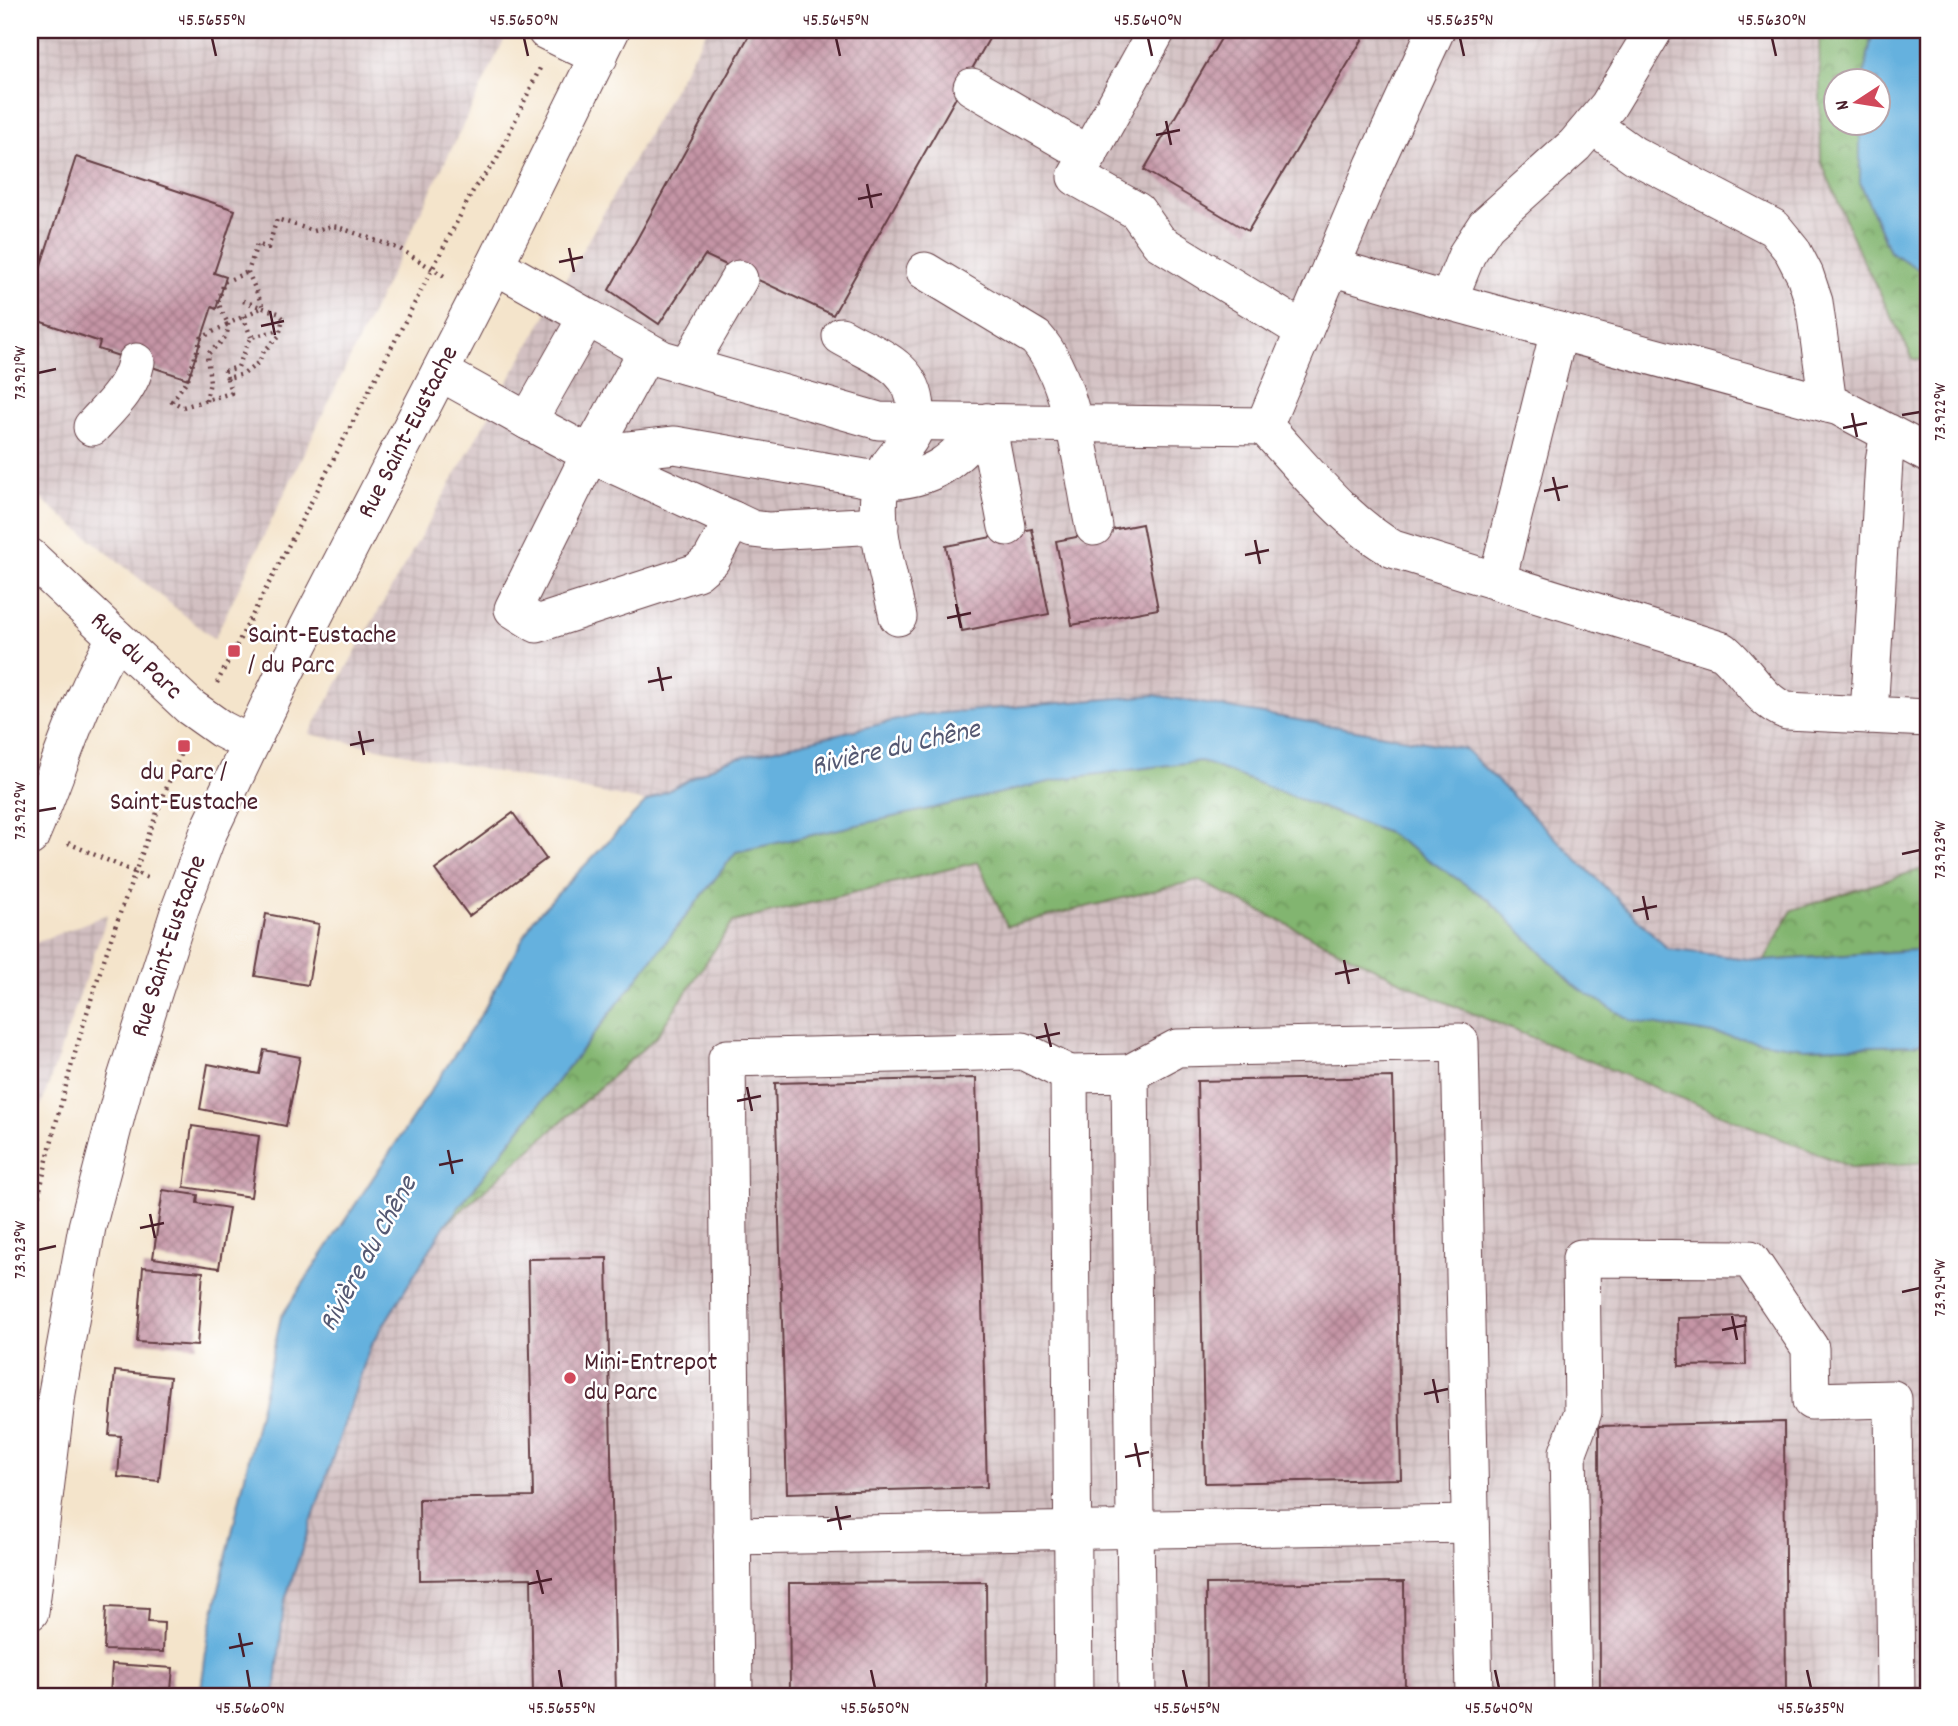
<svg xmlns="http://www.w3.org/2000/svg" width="1958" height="1726" font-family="Dekko,sans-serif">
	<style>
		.industrial { fill: url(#industrial-grid) }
		.forest { fill: url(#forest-crowns); stroke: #666a4d; stroke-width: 2 }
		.water { fill: #65b1de; stroke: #586884; stroke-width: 2 }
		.building { fill: url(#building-cross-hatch) }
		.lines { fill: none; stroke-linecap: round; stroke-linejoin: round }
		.minor-casing { stroke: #643d43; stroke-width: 39 }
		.path { stroke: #643d43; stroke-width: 4.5; stroke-dasharray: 2 5; stroke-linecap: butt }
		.minor { stroke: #fff; stroke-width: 37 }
		.ticks { fill: none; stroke: #4a1f2b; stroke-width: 2.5 }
		.poi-dot { fill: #d1495b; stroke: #fff; stroke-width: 2.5 }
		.labels { text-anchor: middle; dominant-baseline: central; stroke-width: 5; stroke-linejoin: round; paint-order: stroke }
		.street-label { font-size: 26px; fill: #4a1f2b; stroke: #fff }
		.poi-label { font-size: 26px; fill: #4a1f2b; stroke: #fff; text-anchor: start }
		.water-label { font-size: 28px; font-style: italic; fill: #555973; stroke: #fff }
		.neatline { fill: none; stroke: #4a1f2b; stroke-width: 2.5 }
		.ticks-label { font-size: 18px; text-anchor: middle; fill: #4a1f2b }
	</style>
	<defs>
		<pattern id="industrial-grid" width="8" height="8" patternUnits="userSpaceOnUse" patternTransform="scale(1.75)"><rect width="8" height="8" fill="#d2bfc1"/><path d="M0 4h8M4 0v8" fill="none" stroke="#b6a4a6"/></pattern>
		<pattern id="forest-crowns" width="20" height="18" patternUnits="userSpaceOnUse" patternTransform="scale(1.75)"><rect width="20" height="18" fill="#82b56f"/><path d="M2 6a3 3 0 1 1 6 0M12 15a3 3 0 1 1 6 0" fill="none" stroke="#6c935b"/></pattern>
		<pattern id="building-cross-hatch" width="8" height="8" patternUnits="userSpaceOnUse" patternTransform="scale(1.75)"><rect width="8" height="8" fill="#c595a6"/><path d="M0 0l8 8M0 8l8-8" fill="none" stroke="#a27987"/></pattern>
	</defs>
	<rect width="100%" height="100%" fill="#fff"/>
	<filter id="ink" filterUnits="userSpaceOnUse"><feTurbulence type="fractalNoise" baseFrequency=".0143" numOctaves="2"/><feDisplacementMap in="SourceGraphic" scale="14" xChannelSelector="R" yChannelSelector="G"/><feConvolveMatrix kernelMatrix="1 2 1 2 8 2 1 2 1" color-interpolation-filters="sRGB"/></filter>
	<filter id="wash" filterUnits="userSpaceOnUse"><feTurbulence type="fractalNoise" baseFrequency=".00686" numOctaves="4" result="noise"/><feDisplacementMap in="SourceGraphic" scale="28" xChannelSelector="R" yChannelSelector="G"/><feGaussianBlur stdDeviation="1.57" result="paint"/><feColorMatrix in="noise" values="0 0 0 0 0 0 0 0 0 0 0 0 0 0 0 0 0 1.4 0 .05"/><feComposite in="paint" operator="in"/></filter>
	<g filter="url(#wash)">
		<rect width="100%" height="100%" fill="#f4e4cb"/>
		<g class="industrial">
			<polygon points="30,30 509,30 214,639 30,490"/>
			<polygon points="707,30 1819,30 1821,161 1861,256 1913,358 1928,361 1928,867 1792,910 1764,961 1668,949 1465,749 1154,695 918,715 724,761 646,802 309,734"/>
			<polygon points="979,862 1008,926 1198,880 1435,998 1853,1168 1928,1162 1928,1696 275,1696 284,1603 370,1347 445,1225 656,1037 733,922"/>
			<polygon points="108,914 30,1138 30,945"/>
		</g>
		<g class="forest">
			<polygon points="1819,30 1873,30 1863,80 1836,80 1836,122 1860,123 1860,182 1889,251 1928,275 1928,361 1913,359 1861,256 1821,161"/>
			<polygon points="1200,761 1388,833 1489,900 1576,987 1803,1048 1913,1045 1928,1042 1928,1162 1853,1168 1435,998 1198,880 1007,926 978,862 733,922 656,1037 445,1225 736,852 1067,778"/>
			<polygon points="1928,867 1928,949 1764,961 1792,910"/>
		</g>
		<g class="water">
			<polygon points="1873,30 1928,30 1928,275 1889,251 1860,182 1860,123 1878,122 1878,80 1863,80"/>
			<polygon points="1154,695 1465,749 1668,949 1764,961 1928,949 1928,1042 1913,1045 1803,1048 1632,1021 1576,987 1489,900 1388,833 1200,761 1067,778 736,852 445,1225 370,1347 284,1603 275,1696 200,1696 208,1638 281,1317 482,1013 534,918 646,802 724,761 918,715"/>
		</g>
		<g id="blocks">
			<g class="building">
				<polygon points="752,30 994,30 833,315 705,255 659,324 609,290"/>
				<polygon points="1226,30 1368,30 1248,231 1144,170"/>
				<polygon points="76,157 235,210 214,273 226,277 216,309 212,307 188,379 98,349 100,342 30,318 30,299"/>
				<polygon points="1142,524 1158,609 1072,625 1056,541"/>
				<polygon points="1032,529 1049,614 962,631 946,546"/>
				<polygon points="513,813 546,859 469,916 435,870"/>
				<polygon points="266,914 319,924 308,985 255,976"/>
				<polygon points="264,1050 300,1057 286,1126 200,1109 208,1064 259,1074"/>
				<polygon points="1393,1077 1401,1479 1205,1483 1197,1081"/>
				<polygon points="976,1078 987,1487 787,1493 775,1083"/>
				<polygon points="192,1126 259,1136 251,1197 184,1187"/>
				<polygon points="163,1190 198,1195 197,1203 229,1208 219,1268 153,1258"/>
				<polygon points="607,1258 616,1696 533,1696 531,1578 420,1580 419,1499 533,1497 528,1259"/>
				<polygon points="143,1267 203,1272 197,1346 137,1342"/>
				<polygon points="1745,1316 1746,1365 1679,1366 1678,1318"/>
				<polygon points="115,1371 170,1377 159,1481 118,1477 121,1436 109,1435"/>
				<polygon points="1784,1422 1786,1696 1600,1696 1599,1426"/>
				<polygon points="986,1582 987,1696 790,1696 789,1583"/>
				<polygon points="1404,1582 1405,1696 1207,1696 1206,1584"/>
				<polygon points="106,1607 149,1609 148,1622 164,1623 163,1652 104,1650"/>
				<polygon points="112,1664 173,1668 171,1690 151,1689 150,1696 110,1696"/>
			</g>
		</g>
	</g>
	<g filter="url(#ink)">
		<use href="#blocks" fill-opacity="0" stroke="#643d43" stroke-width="2"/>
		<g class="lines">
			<defs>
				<g id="minor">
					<polyline points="1157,30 1076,177 1137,211 1159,242 1304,331"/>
					<polyline points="546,31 599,57"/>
					<polyline points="972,87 1089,155"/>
					<polyline points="1592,125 1634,155 1774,228 1792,250 1805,275 1814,302 1828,404"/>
					<polyline points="1331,267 1448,301 1467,254 1486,225 1575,145 1608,106 1654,30"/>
					<path d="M925 271 1036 338C1074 380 1082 471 1094 527"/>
					<polyline points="1448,301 1839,407 1928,454"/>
					<polyline points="587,317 662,359 879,421 1264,426 1374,165 1436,30"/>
					<path d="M841 336C875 356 914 365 916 409 916 417 917 424 914 431 906 449 888 460 882 480 870 519 890 578 898 617"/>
					<polyline points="688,366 739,279"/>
					<polyline points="440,372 528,421 587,317 495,265"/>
					<polyline points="528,421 590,454 733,520 711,560 697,572 537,624 513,609 590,454 647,351"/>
					<polyline points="987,422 1007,527"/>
					<path d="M1264 426C1301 465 1346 523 1393 549L1723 651C1746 670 1760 702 1787 711L1928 718"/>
					<path d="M92 427C110 407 131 389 136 362"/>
					<path d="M592 454 675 445 882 481C934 481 955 460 987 422"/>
					<polyline points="733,520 752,529 769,531 880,525"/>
					<path id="s1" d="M30 557 190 707 221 729 250 744"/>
					<polyline points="1497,581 1559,331"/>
					<polyline points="1869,715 1884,461 1889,433"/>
					<path d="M30 837C59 772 78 699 116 638"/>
					<polyline points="1130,1073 1177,1048 1460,1042 1474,1696"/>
					<polyline points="732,1536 1470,1524"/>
					<path id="s2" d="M30 1612 57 1393 87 1227 126 1078 180 909 209 831 282 678 495 265 611 30"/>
					<polyline points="734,1696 727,1058 1023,1051 1069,1074"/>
					<polyline points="1074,1696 1069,1074 1130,1073 1137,1696"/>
					<polyline points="1573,1696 1568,1452 1583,1412 1581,1258 1750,1259 1810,1348 1811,1401 1893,1399 1896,1696"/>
				</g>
			</defs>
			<use href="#minor" class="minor-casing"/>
			<g class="path">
				<polyline points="243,301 278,313 283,318 279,336 264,351 259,362 244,374 227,378 231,393 183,407 172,401 188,379 201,338 228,324 218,303 224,282 248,272"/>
				<polyline points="243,316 251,337"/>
				<polyline points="227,378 225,371 238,367 251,337 281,330"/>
				<path d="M206 401 210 382 207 355C217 344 229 340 228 324L263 307 248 272 257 244 268 248 277 219 314 231 332 226 338 227 400 249 444 276"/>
				<polyline points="217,683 475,187 496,161 540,68"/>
				<polyline points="68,843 148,878"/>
				<path d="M30 1237C53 1124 84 1013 123 905 143 852 161 798 184 746"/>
			</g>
			<use href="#minor" class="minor"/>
		</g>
	</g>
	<path class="ticks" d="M212 38 216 56M524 38 528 56M836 38 840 56M1148 38 1152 56M1460 38 1464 56M1772 38 1776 56M1166 121 1171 145M1156 135 1180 130M867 184 872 208M858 199 882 194M569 248 574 272M559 262 583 257M270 311 275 335M261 326 284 321M38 373 56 369M1852 413 1857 437M1902 415 1920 412M1843 428 1867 423M1553 477 1559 501M1544 491 1568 486M1255 540 1260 564M1245 555 1269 550M956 604 961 628M947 618 971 613M658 667 663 691M648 682 672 677M359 731 364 755M350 745 374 740M38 811 56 808M1902 854 1920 850M1643 896 1648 920M1633 911 1657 906M1344 960 1349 984M1335 974 1359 969M1045 1023 1051 1047M1036 1038 1060 1033M747 1087 752 1111M737 1101 761 1096M448 1150 453 1174M439 1165 463 1160M150 1214 155 1238M140 1228 164 1223M38 1250 56 1246M1902 1292 1920 1288M1732 1316 1737 1340M1722 1330 1746 1325M1433 1379 1438 1403M1424 1394 1448 1389M1135 1443 1140 1467M1125 1457 1149 1452M836 1506 841 1530M827 1521 851 1516M537 1570 543 1594M528 1584 552 1579M239 1633 244 1657M229 1648 253 1643M247 1670 250 1688M559 1670 562 1688M871 1670 875 1688M1183 1670 1187 1688M1495 1670 1499 1688M1807 1670 1811 1688"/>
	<g class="poi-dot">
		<rect x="227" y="644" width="14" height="14" rx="3.5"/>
		<rect x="177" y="739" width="14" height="14" rx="3.5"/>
		<circle cx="570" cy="1378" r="7"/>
	</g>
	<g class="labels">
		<g class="street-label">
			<text stroke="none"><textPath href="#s2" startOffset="1250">Rue Saint-Eustache</textPath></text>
			<text stroke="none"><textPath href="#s1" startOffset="145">Rue du Parc</textPath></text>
			<text stroke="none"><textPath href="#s2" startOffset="682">Rue Saint-Eustache</textPath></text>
		</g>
		<g class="poi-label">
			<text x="248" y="636">Saint-Eustache<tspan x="248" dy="30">/ du Parc</tspan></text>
			<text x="184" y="773" text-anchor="middle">du Parc /<tspan x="184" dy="30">Saint-Eustache</tspan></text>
			<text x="584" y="1363">Mini-Entrepot<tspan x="584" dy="30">du Parc</tspan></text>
		</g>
		<g class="water-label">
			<text transform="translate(896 750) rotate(-13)">Rivière du Chêne</text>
			<text transform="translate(370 1255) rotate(-61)">Rivière du Chêne</text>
		</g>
	</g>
	<rect width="1958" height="1726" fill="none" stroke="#fff" stroke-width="77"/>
	<g transform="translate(1857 102) rotate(258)"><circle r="33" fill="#ffffff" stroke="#b7a5aa" stroke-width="2"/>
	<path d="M0-5L12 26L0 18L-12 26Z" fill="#d1495b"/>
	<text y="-10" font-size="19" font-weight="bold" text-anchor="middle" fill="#4a1f2b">N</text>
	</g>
	<rect x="38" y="38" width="1882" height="1650" class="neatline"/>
	<g class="ticks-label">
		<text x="212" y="25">45.5655°N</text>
		<text x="524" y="25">45.5650°N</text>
		<text x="836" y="25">45.5645°N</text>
		<text x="1148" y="25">45.5640°N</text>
		<text x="1460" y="25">45.5635°N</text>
		<text x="1772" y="25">45.5630°N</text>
		<text transform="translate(19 373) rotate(-90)" y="6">73.921°W</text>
		<text transform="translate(1939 412) rotate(-90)" y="6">73.922°W</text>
		<text transform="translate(19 811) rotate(-90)" y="6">73.922°W</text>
		<text transform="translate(1939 850) rotate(-90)" y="6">73.923°W</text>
		<text transform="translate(19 1250) rotate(-90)" y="6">73.923°W</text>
		<text transform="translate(1939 1288) rotate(-90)" y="6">73.924°W</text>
		<text x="250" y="1713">45.5660°N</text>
		<text x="562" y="1713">45.5655°N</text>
		<text x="875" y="1713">45.5650°N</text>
		<text x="1187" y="1713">45.5645°N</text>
		<text x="1499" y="1713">45.5640°N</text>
		<text x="1811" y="1713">45.5635°N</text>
	</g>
</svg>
